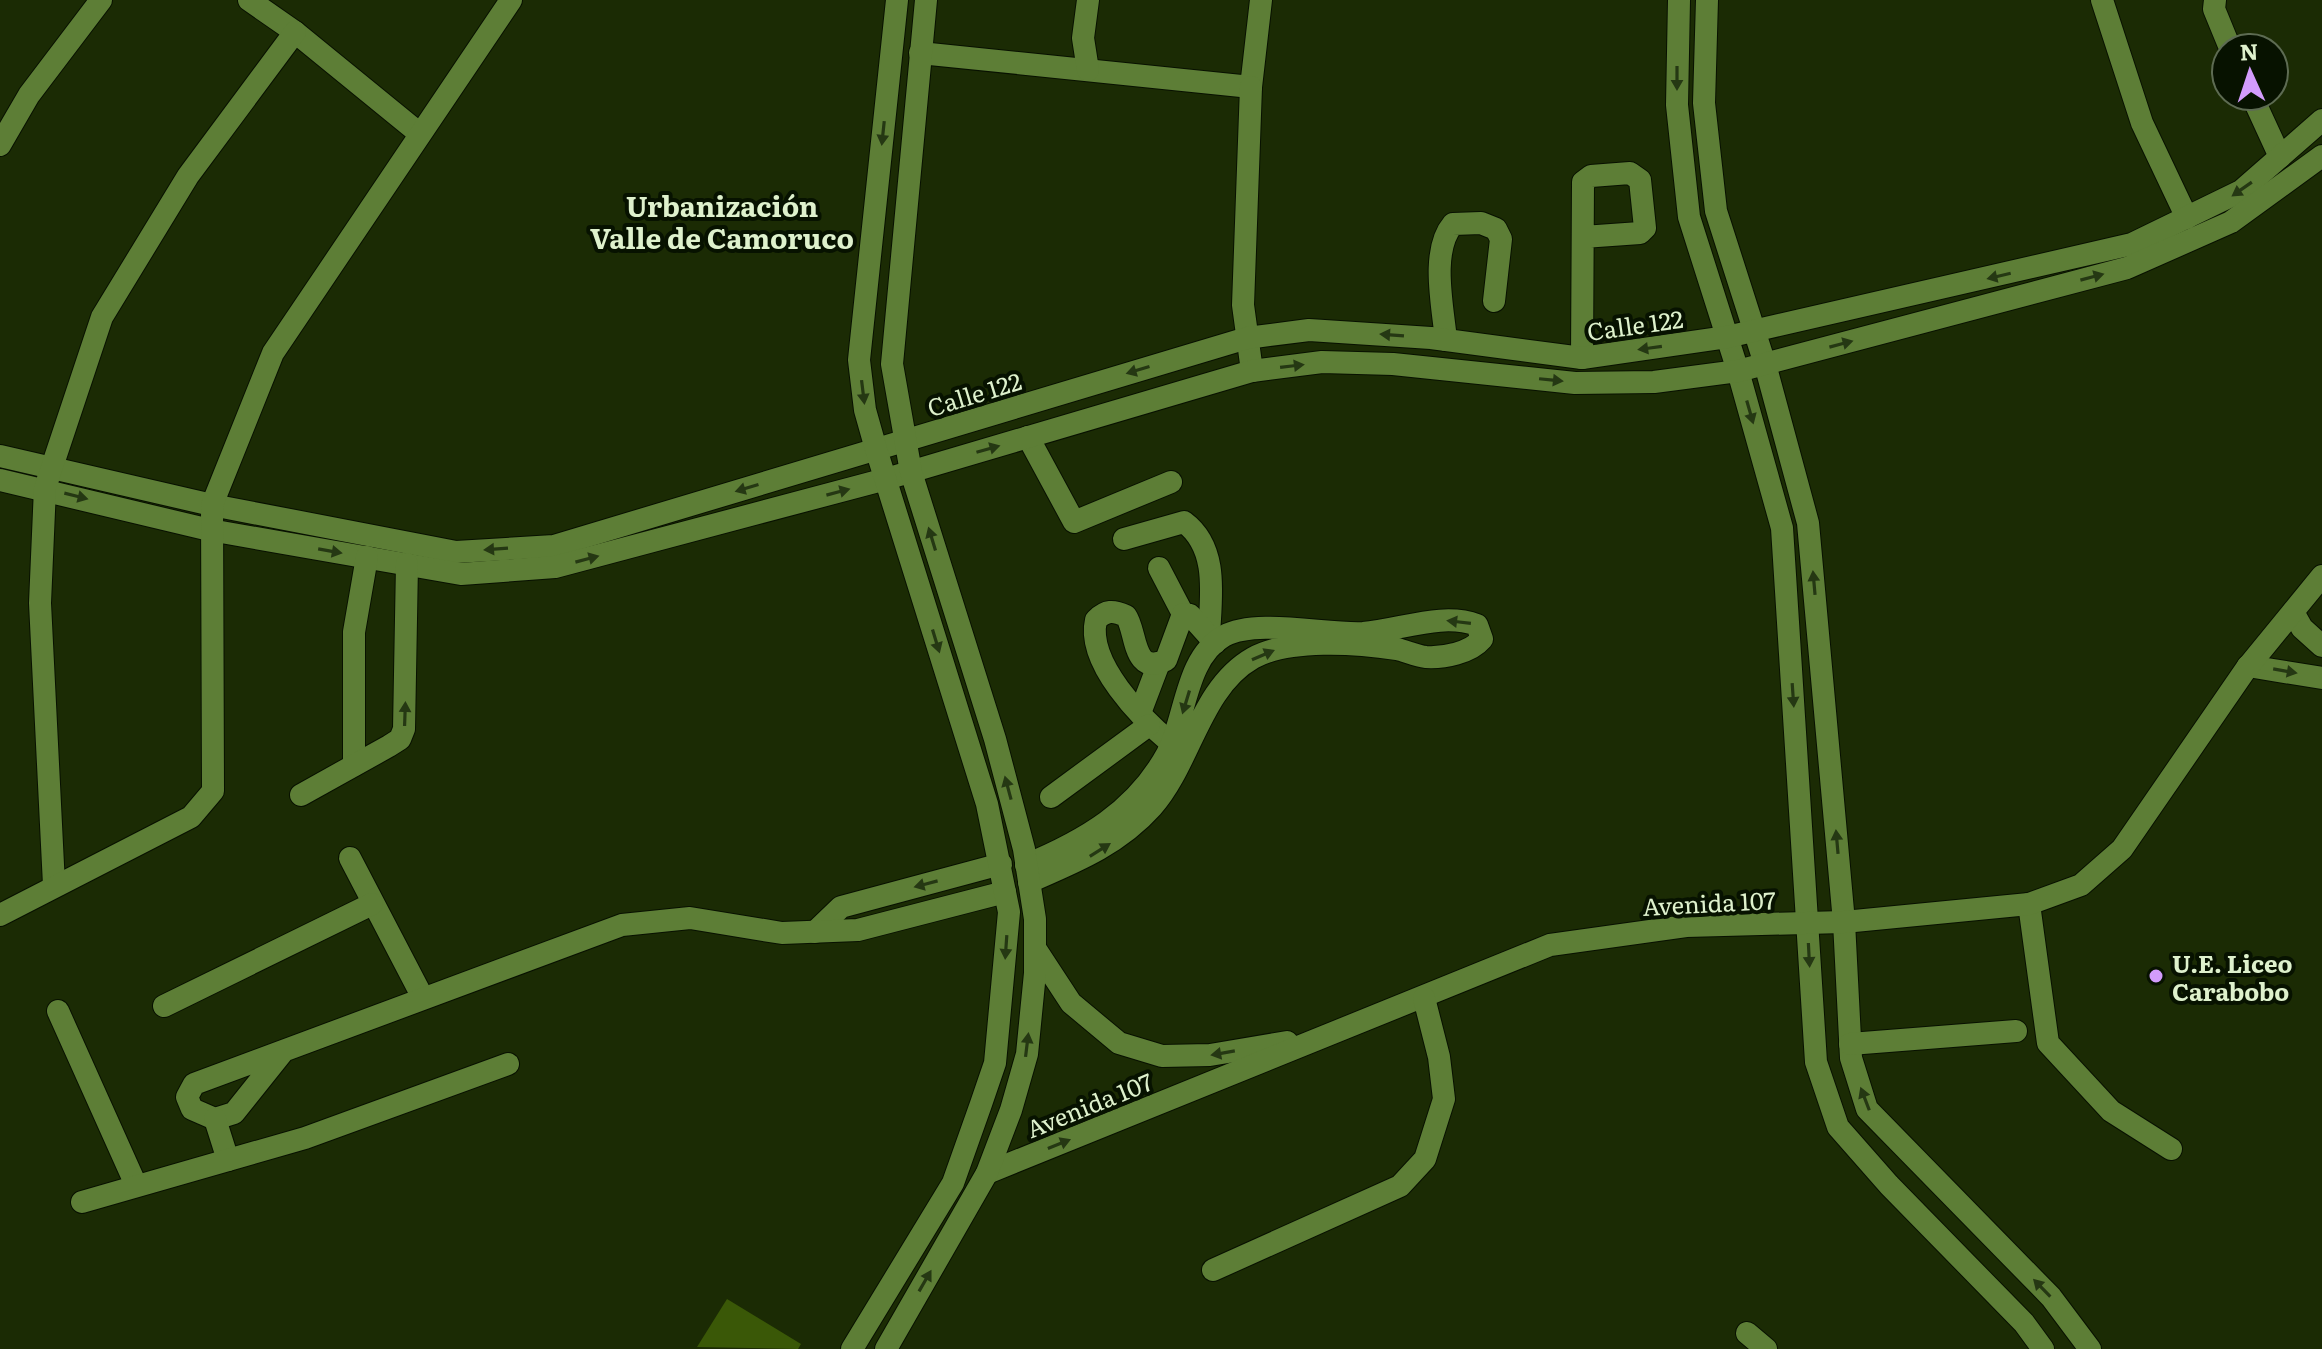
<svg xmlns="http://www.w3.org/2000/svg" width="2322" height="1349" font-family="Literata,serif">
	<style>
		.garden { fill: #3a5807 }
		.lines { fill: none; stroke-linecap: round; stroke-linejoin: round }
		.minor-casing { stroke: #081100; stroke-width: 24 }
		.minor { stroke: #5d7e36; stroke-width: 22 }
		.oneway { fill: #253813 }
		.poi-dot { fill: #d39cfc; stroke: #071200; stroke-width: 3 }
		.labels { text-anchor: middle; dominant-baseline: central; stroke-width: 8; stroke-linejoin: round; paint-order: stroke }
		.street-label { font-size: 24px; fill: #def1cc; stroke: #071200 }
		.poi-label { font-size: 24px; font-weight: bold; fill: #def1cc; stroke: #071200; text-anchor: start }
		.quarter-label { font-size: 28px; font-weight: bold; fill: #def1cc; stroke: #071200 }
	</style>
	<rect width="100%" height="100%" fill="#1b2b04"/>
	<polygon class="garden" points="727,1299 801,1344 798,1349 697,1347"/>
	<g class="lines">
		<defs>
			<g id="minor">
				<polyline points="249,0 295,32 420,134"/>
				<polyline points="1679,0 1677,105 1689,217 1738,371 1782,528 1816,1062 1838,1127 1889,1185 2024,1323 2043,1349"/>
				<polyline points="1707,0 1704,103 1716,211 1765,364 1808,523 1844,922 1851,1058 1867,1109 2051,1297 2090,1349"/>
				<polyline points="2102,0 2142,123 2187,218"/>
				<polyline points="2215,0 2214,9 2230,48"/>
				<polyline points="920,53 1251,87 1261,0"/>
				<polyline points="1088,70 1083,38 1088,0"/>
				<polyline points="1251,87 1243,305 1252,371"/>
				<polyline points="2252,96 2280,157"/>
				<polyline points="0,145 29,95 101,0"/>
				<path d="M1446 340C1443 307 1430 251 1453 224L1481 223 1496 229 1501 239 1494 301"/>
				<polyline points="1582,358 1583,182 1591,176 1630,173 1640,180 1645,228 1640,233 1583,237"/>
				<polyline points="1028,437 1074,522 1171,482"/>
				<polyline points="0,456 212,505 456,552 554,546 1247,338 1309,330 1431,338 1582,358 1727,337 2132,244 2241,191 2322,120"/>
				<polyline points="0,480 210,530 461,574 555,567 886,479 1252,371 1322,362 1393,364 1575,383 1654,382 1738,371 2127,268 2231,222 2322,156"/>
				<path d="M1124 539 1184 522C1219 548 1211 596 1209 635"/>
				<polyline points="1159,568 1183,614"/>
				<polyline points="2293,612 2302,628 2322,646"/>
				<polyline points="2248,666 2322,678"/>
				<polyline points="1140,713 1159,663"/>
				<path d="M1171 743C1142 719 1086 663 1096 620 1106 610 1113 610 1126 616 1137 631 1132 677 1166 660L1183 614 1190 615 1215 643"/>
				<polyline points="354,765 354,632 367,557"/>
				<polyline points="301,795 389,746 400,739 404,729 407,564"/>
				<polyline points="1051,797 1149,725"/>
				<polyline points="350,858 423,998"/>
				<path d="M1026 865C1084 841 1136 811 1167 754 1186 718 1185 658 1224 636 1256 618 1326 635 1363 633 1401 630 1442 612 1477 625L1482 639C1470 653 1444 658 1426 657 1416 656 1406 651 1397 649 1357 643 1289 638 1253 658 1200 688 1191 763 1152 807 1118 845 1075 862 1029 882"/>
				<polyline points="54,885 40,603 45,488 102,317 188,176 295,32"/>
				<polyline points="2029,904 2048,1043 2111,1111 2171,1149"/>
				<polyline points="0,915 191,817 213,791 212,505 273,353 511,0"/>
				<polyline points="815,932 841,907 1001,864"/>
				<polyline points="1035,948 1071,1003 1119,1043 1162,1056 1210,1055 1287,1042"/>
				<polyline points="164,1006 372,904"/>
				<polyline points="58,1011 136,1185"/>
				<polyline points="1850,1044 2016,1031"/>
				<polyline points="282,1053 234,1113 215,1119 192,1109 187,1097 194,1084 622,925 690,918 782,933 858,930 1005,892"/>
				<polyline points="215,1119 228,1160"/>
				<polyline points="987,1173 1550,945 1686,926 1844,922 2029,904 2081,885 2122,849 2246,669 2322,576"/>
				<polyline points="82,1202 305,1138 508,1064"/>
				<polyline points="1213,1270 1400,1186 1425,1159 1444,1099 1439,1057 1424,998"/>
				<polyline points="1747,1333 1766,1349"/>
				<polyline points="852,1349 953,1183 981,1104 995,1063 1009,912 987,804 876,449 865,410 859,360 897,0"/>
				<polyline points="886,1349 987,1173 1011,1110 1027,1054 1035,973 1035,919 1024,849 995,739 911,472 892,364 926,0"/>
			</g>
		</defs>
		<use href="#minor" class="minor-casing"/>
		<use href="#minor" class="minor"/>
	</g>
	<defs><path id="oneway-solid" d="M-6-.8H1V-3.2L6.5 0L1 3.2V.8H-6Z" transform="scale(2)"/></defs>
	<g class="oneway">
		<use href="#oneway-solid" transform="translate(1677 78) rotate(90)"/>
		<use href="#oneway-solid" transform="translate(883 133) rotate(96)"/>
		<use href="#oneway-solid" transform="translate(2242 189) rotate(145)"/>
		<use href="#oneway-solid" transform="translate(1999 276) rotate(167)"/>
		<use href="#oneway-solid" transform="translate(2092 277) rotate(-15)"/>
		<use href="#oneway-solid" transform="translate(1392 335) rotate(-176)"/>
		<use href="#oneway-solid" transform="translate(1841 344) rotate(-15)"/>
		<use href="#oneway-solid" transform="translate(1650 348) rotate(172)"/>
		<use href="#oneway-solid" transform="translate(1292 366) rotate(-7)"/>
		<use href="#oneway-solid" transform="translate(1138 370) rotate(163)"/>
		<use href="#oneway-solid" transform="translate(1551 380) rotate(6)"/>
		<use href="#oneway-solid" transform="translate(863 392) rotate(83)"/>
		<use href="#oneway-solid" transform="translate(1750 412) rotate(74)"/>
		<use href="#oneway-solid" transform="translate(988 449) rotate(-16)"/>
		<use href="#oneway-solid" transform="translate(747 488) rotate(163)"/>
		<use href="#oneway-solid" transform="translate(838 492) rotate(-15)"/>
		<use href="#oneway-solid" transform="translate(76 496) rotate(14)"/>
		<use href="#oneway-solid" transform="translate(932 539) rotate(-107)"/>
		<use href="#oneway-solid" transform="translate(496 549) rotate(176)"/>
		<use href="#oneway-solid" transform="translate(330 551) rotate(10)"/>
		<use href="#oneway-solid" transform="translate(587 559) rotate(-15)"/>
		<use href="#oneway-solid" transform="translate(1814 583) rotate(-95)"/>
		<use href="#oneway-solid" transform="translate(1459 622) rotate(-173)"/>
		<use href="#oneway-solid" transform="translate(936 641) rotate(73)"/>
		<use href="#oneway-solid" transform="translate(1263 655) rotate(-23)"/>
		<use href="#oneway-solid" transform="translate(2285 671) rotate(10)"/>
		<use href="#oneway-solid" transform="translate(1793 695) rotate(86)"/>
		<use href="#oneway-solid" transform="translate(1186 702) rotate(107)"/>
		<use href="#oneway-solid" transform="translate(405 714) rotate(-88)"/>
		<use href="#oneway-solid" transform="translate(1008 788) rotate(-105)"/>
		<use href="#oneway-solid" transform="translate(1837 842) rotate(-95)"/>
		<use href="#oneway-solid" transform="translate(1100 850) rotate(-32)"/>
		<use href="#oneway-solid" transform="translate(926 884) rotate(165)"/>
		<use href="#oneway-solid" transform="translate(1006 947) rotate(94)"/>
		<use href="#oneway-solid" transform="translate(1809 955) rotate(87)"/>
		<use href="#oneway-solid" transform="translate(1027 1045) rotate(-83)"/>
		<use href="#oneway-solid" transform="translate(1223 1053) rotate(170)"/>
		<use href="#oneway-solid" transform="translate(1865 1099) rotate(-111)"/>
		<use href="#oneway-solid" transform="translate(1059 1144) rotate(-22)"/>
		<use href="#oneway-solid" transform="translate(925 1281) rotate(-60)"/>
		<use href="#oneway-solid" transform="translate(2042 1288) rotate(-134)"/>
	</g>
	<circle class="poi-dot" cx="2156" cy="976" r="8"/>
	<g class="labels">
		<g class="street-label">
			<text transform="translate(1635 324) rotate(-8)">Calle 122</text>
			<text transform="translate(974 393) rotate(-17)">Calle 122</text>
			<text transform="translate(1709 902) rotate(-3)">Avenida 107</text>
			<text transform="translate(1089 1104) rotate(-22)">Avenida 107</text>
		</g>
		<g class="poi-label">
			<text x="2172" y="962">U.E. Liceo<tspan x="2172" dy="28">Carabobo</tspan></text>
		</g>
		<g class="quarter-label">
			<text x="722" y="205">Urbanización<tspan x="722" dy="32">Valle de Camoruco</tspan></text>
		</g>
	</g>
	<g transform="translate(2250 72) rotate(357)"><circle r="38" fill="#071200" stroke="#5d6b52" stroke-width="2"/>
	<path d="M0-6L14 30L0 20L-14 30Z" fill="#d39cfc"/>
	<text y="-12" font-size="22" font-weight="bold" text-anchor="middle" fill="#def1cc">N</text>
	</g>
</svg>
